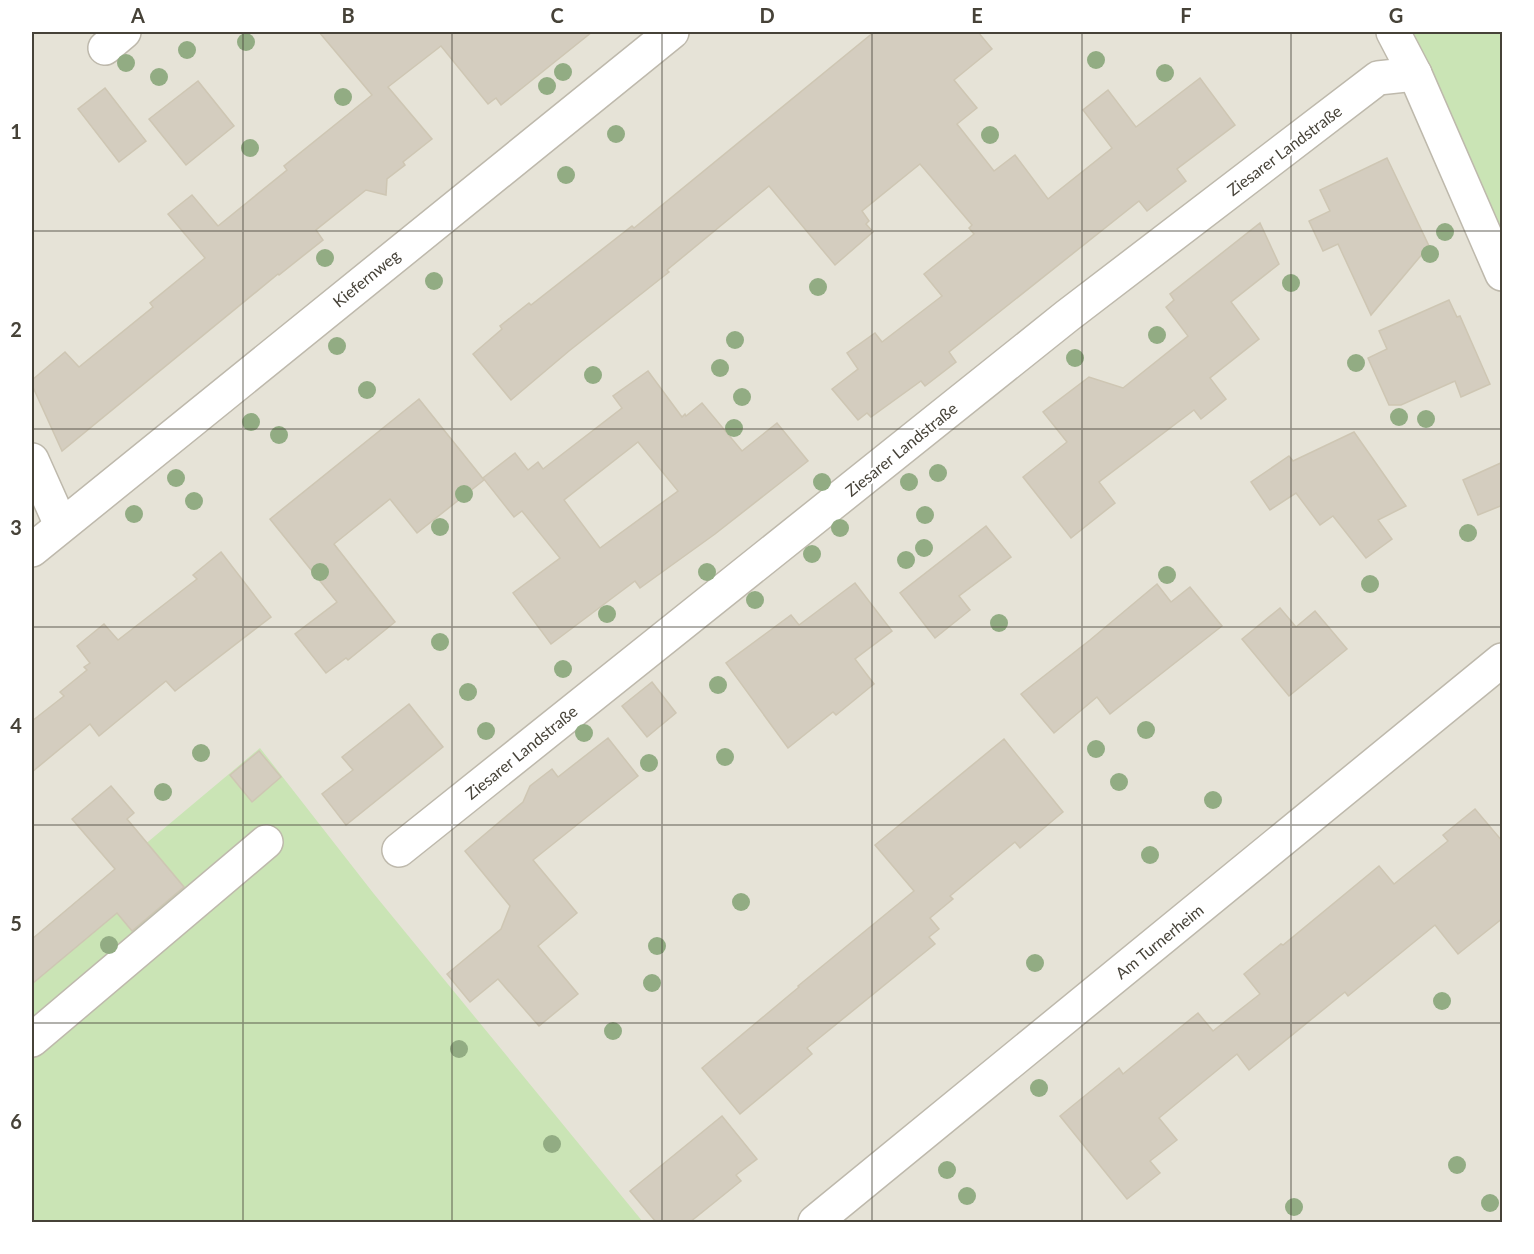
<svg xmlns="http://www.w3.org/2000/svg" width="1534" height="1254" font-family="Lato,sans-serif">
	<style>
		.residential { fill: #e6e3d7 }
		.green { fill: #cae4b5 }
		.building { fill: #d4cdbf; stroke: #cec6b3; stroke-width: 1.5; fill-rule: evenodd }
		.lines { fill: none; stroke-linecap: round; stroke-linejoin: round }
		.minor-casing { stroke: #beb9ac; stroke-width: 36 }
		.minor { stroke: #fff; stroke-width: 33 }
		.tree { fill: #92ac83 }
		.grid { fill: none; stroke: #464238; stroke-width: 1.5; stroke-opacity: 0.55 }
		.labels { text-anchor: middle; dominant-baseline: central; stroke-width: 4.5; stroke-linejoin: round; paint-order: stroke }
		.street-label { font-size: 16px; fill: #464238; stroke: #fff }
		.neatline { fill: none; stroke: #464238; stroke-width: 2 }
		.grid-label { font-size: 20px; text-anchor: middle; font-weight: bold; fill: #464238 }
	</style>
	<rect width="100%" height="100%" fill="#f3f1e9"/>
	<polygon class="residential" points="32,32 1401,32 1502,254 1502,1222 32,1222"/>
	<g class="green">
		<polygon points="1401,32 1502,32 1502,254"/>
		<polygon points="260,748 374,894 643,1222 32,1222 32,939"/>
	</g>
	<g class="building">
		<polygon points="319,32 592,32 501,105 496,98 488,104 441,46 388,87 432,139 403,162 405,165 387,179 386,195 366,190 316,230 323,240 279,275 278,274 62,451 32,385 32,380 65,352 79,367 153,307 150,303 205,258 168,214 192,195 218,226 287,170 284,166 372,95"/>
		<polygon points="874,32 978,32 992,49 954,80 977,108 957,124 994,171 1015,155 1048,199 1112,148 1083,110 1108,90 1136,127 1200,78 1235,125 1177,169 1186,181 1147,211 1139,201 949,352 956,362 925,386 921,381 871,417 867,413 858,420 832,389 858,369 847,353 875,333 882,342 942,296 924,274 974,234 969,228 972,225 920,164 862,211 869,221 866,224 873,232 835,265 769,186 667,270 669,272 569,351 511,400 473,354 502,329 500,326 529,303 531,305 632,226 634,228"/>
		<polygon points="198,81 234,126 186,165 149,119"/>
		<polygon points="105,88 146,141 119,162 78,109"/>
		<polygon points="1387,158 1429,246 1371,315 1338,244 1323,251 1309,221 1330,211 1320,190"/>
		<polygon points="1260,223 1279,264 1231,302 1259,339 1210,378 1226,399 1201,419 1194,410 1099,482 1115,503 1071,538 1023,477 1067,442 1043,412 1089,377 1123,388 1188,336 1166,307 1174,300 1170,294"/>
		<polygon points="1449,300 1457,317 1460,316 1490,384 1461,397 1455,381 1401,405 1389,405 1368,358 1387,349 1379,331"/>
		<path d="M648 371 682 417 685 414 686 416 702 403 742 451 777 423 808 461 715 534 640 588 635 581 551 644 513 593 560 558 522 511 514 517 483 478 515 453 528 470 538 462 543 469 622 408 613 396ZM638 442 678 491 600 548 564 500Z"/>
		<polygon points="419,399 484,480 417,533 390,499 334,544 395,622 348,660 346,658 326,673 295,634 337,602 270,519"/>
		<polygon points="1354,432 1406,506 1378,520 1392,539 1366,558 1333,516 1320,525 1296,493 1270,510 1251,482 1289,456 1293,461"/>
		<polygon points="1503,462 1503,505 1478,515 1463,480"/>
		<polygon points="986,526 1011,557 959,596 970,610 935,638 900,593"/>
		<polygon points="221,552 271,617 175,691 166,681 99,736 90,724 32,772 32,721 64,696 60,692 87,670 84,667 90,663 77,646 104,624 118,640 197,579 193,575"/>
		<polygon points="855,583 892,631 855,659 874,684 836,715 833,712 788,748 726,663 791,615 799,625"/>
		<polygon points="1157,584 1171,602 1190,587 1222,626 1110,714 1097,697 1054,733 1021,694 1090,640"/>
		<polygon points="1280,608 1296,627 1315,611 1347,649 1289,696 1242,639"/>
		<polygon points="652,682 676,713 647,737 622,706"/>
		<polygon points="409,704 443,747 346,825 322,794 353,770 342,757"/>
		<polygon points="608,738 638,776 533,860 577,913 538,946 578,994 539,1026 498,979 470,1002 447,974 501,929 510,906 465,851 523,802 530,786 552,769 558,777"/>
		<polygon points="1004,739 1063,812 1020,848 1015,842 950,896 953,899 930,918 939,929 929,937 935,944 807,1048 812,1054 740,1114 702,1068 799,987 798,986 914,891 875,845"/>
		<polygon points="259,751 281,777 252,802 230,775"/>
		<polygon points="111,786 134,813 127,819 184,887 132,931 117,913 32,984 32,939 115,869 72,819"/>
		<polygon points="1475,809 1503,842 1503,918 1458,954 1435,925 1348,996 1345,992 1249,1070 1237,1054 1159,1118 1177,1140 1150,1161 1160,1173 1127,1199 1060,1116 1119,1068 1123,1074 1198,1013 1213,1031 1260,994 1244,974 1281,944 1283,945 1379,866 1394,884 1448,841 1443,835"/>
		<polygon points="722,1116 757,1159 736,1175 741,1181 690,1222 656,1222 630,1191"/>
	</g>
	<g class="lines">
		<defs>
			<g id="minor">
				<polyline points="1393,32 1415,74 1502,274"/>
				<polyline points="105,48 124,32"/>
				<polyline points="32,460 61,525"/>
				<polyline points="32,550 672,32"/>
				<polyline points="399,850 1067,316 1378,78 1415,74"/>
				<polyline points="32,1040 266,842"/>
				<polyline points="815,1222 1502,660"/>
			</g>
		</defs>
		<use href="#minor" class="minor-casing"/>
		<use href="#minor" class="minor"/>
	</g>
	<g class="tree">
		<circle cx="246" cy="42" r="9"/>
		<circle cx="187" cy="50" r="9"/>
		<circle cx="1096" cy="60" r="9"/>
		<circle cx="126" cy="63" r="9"/>
		<circle cx="563" cy="72" r="9"/>
		<circle cx="1165" cy="73" r="9"/>
		<circle cx="159" cy="77" r="9"/>
		<circle cx="547" cy="86" r="9"/>
		<circle cx="343" cy="97" r="9"/>
		<circle cx="616" cy="134" r="9"/>
		<circle cx="990" cy="135" r="9"/>
		<circle cx="250" cy="148" r="9"/>
		<circle cx="566" cy="175" r="9"/>
		<circle cx="1445" cy="232" r="9"/>
		<circle cx="1430" cy="254" r="9"/>
		<circle cx="325" cy="258" r="9"/>
		<circle cx="434" cy="281" r="9"/>
		<circle cx="1291" cy="283" r="9"/>
		<circle cx="818" cy="287" r="9"/>
		<circle cx="1157" cy="335" r="9"/>
		<circle cx="735" cy="340" r="9"/>
		<circle cx="337" cy="346" r="9"/>
		<circle cx="1075" cy="358" r="9"/>
		<circle cx="1356" cy="363" r="9"/>
		<circle cx="720" cy="368" r="9"/>
		<circle cx="593" cy="375" r="9"/>
		<circle cx="367" cy="390" r="9"/>
		<circle cx="742" cy="397" r="9"/>
		<circle cx="1399" cy="417" r="9"/>
		<circle cx="1426" cy="419" r="9"/>
		<circle cx="251" cy="422" r="9"/>
		<circle cx="734" cy="428" r="9"/>
		<circle cx="279" cy="435" r="9"/>
		<circle cx="938" cy="473" r="9"/>
		<circle cx="176" cy="478" r="9"/>
		<circle cx="822" cy="482" r="9"/>
		<circle cx="909" cy="482" r="9"/>
		<circle cx="464" cy="494" r="9"/>
		<circle cx="194" cy="501" r="9"/>
		<circle cx="134" cy="514" r="9"/>
		<circle cx="925" cy="515" r="9"/>
		<circle cx="440" cy="527" r="9"/>
		<circle cx="840" cy="528" r="9"/>
		<circle cx="1468" cy="533" r="9"/>
		<circle cx="924" cy="548" r="9"/>
		<circle cx="812" cy="554" r="9"/>
		<circle cx="906" cy="560" r="9"/>
		<circle cx="320" cy="572" r="9"/>
		<circle cx="707" cy="572" r="9"/>
		<circle cx="1167" cy="575" r="9"/>
		<circle cx="1370" cy="584" r="9"/>
		<circle cx="755" cy="600" r="9"/>
		<circle cx="607" cy="614" r="9"/>
		<circle cx="999" cy="623" r="9"/>
		<circle cx="440" cy="642" r="9"/>
		<circle cx="563" cy="669" r="9"/>
		<circle cx="718" cy="685" r="9"/>
		<circle cx="468" cy="692" r="9"/>
		<circle cx="1146" cy="730" r="9"/>
		<circle cx="486" cy="731" r="9"/>
		<circle cx="584" cy="733" r="9"/>
		<circle cx="1096" cy="749" r="9"/>
		<circle cx="201" cy="753" r="9"/>
		<circle cx="725" cy="757" r="9"/>
		<circle cx="649" cy="763" r="9"/>
		<circle cx="1119" cy="782" r="9"/>
		<circle cx="163" cy="792" r="9"/>
		<circle cx="1213" cy="800" r="9"/>
		<circle cx="1150" cy="855" r="9"/>
		<circle cx="741" cy="902" r="9"/>
		<circle cx="109" cy="945" r="9"/>
		<circle cx="657" cy="946" r="9"/>
		<circle cx="1035" cy="963" r="9"/>
		<circle cx="652" cy="983" r="9"/>
		<circle cx="1442" cy="1001" r="9"/>
		<circle cx="613" cy="1031" r="9"/>
		<circle cx="459" cy="1049" r="9"/>
		<circle cx="1039" cy="1088" r="9"/>
		<circle cx="552" cy="1144" r="9"/>
		<circle cx="1457" cy="1165" r="9"/>
		<circle cx="947" cy="1170" r="9"/>
		<circle cx="967" cy="1196" r="9"/>
		<circle cx="1490" cy="1203" r="9"/>
		<circle cx="1294" cy="1207" r="9"/>
	</g>
	<path class="grid" d="M243 32V1222M452 32V1222M662 32V1222M872 32V1222M1082 32V1222M1291 32V1222M32 231H1502M32 429H1502M32 627H1502M32 825H1502M32 1023H1502"/>
	<g class="labels">
		<g class="street-label">
			<text transform="translate(1284 150) rotate(-37)">Ziesarer Landstraße</text>
			<text transform="translate(366 278) rotate(-39)">Kiefernweg</text>
			<text transform="translate(901 449) rotate(-39)">Ziesarer Landstraße</text>
			<text transform="translate(521 752) rotate(-39)">Ziesarer Landstraße</text>
			<text transform="translate(1159 941) rotate(-39)">Am Turnerheim</text>
		</g>
	</g>
	<rect width="1534" height="1254" fill="none" stroke="#ffffff" stroke-width="66"/>
	<rect x="33" y="33" width="1468" height="1188" class="neatline"/>
	<g class="grid-label">
		<text x="138" y="23">A</text>
		<text x="348" y="23">B</text>
		<text x="557" y="23">C</text>
		<text x="767" y="23">D</text>
		<text x="977" y="23">E</text>
		<text x="1186" y="23">F</text>
		<text x="1396" y="23">G</text>
		<text x="16" y="139">1</text>
		<text x="16" y="337">2</text>
		<text x="16" y="535">3</text>
		<text x="16" y="733">4</text>
		<text x="16" y="931">5</text>
		<text x="16" y="1129">6</text>
	</g>
</svg>
